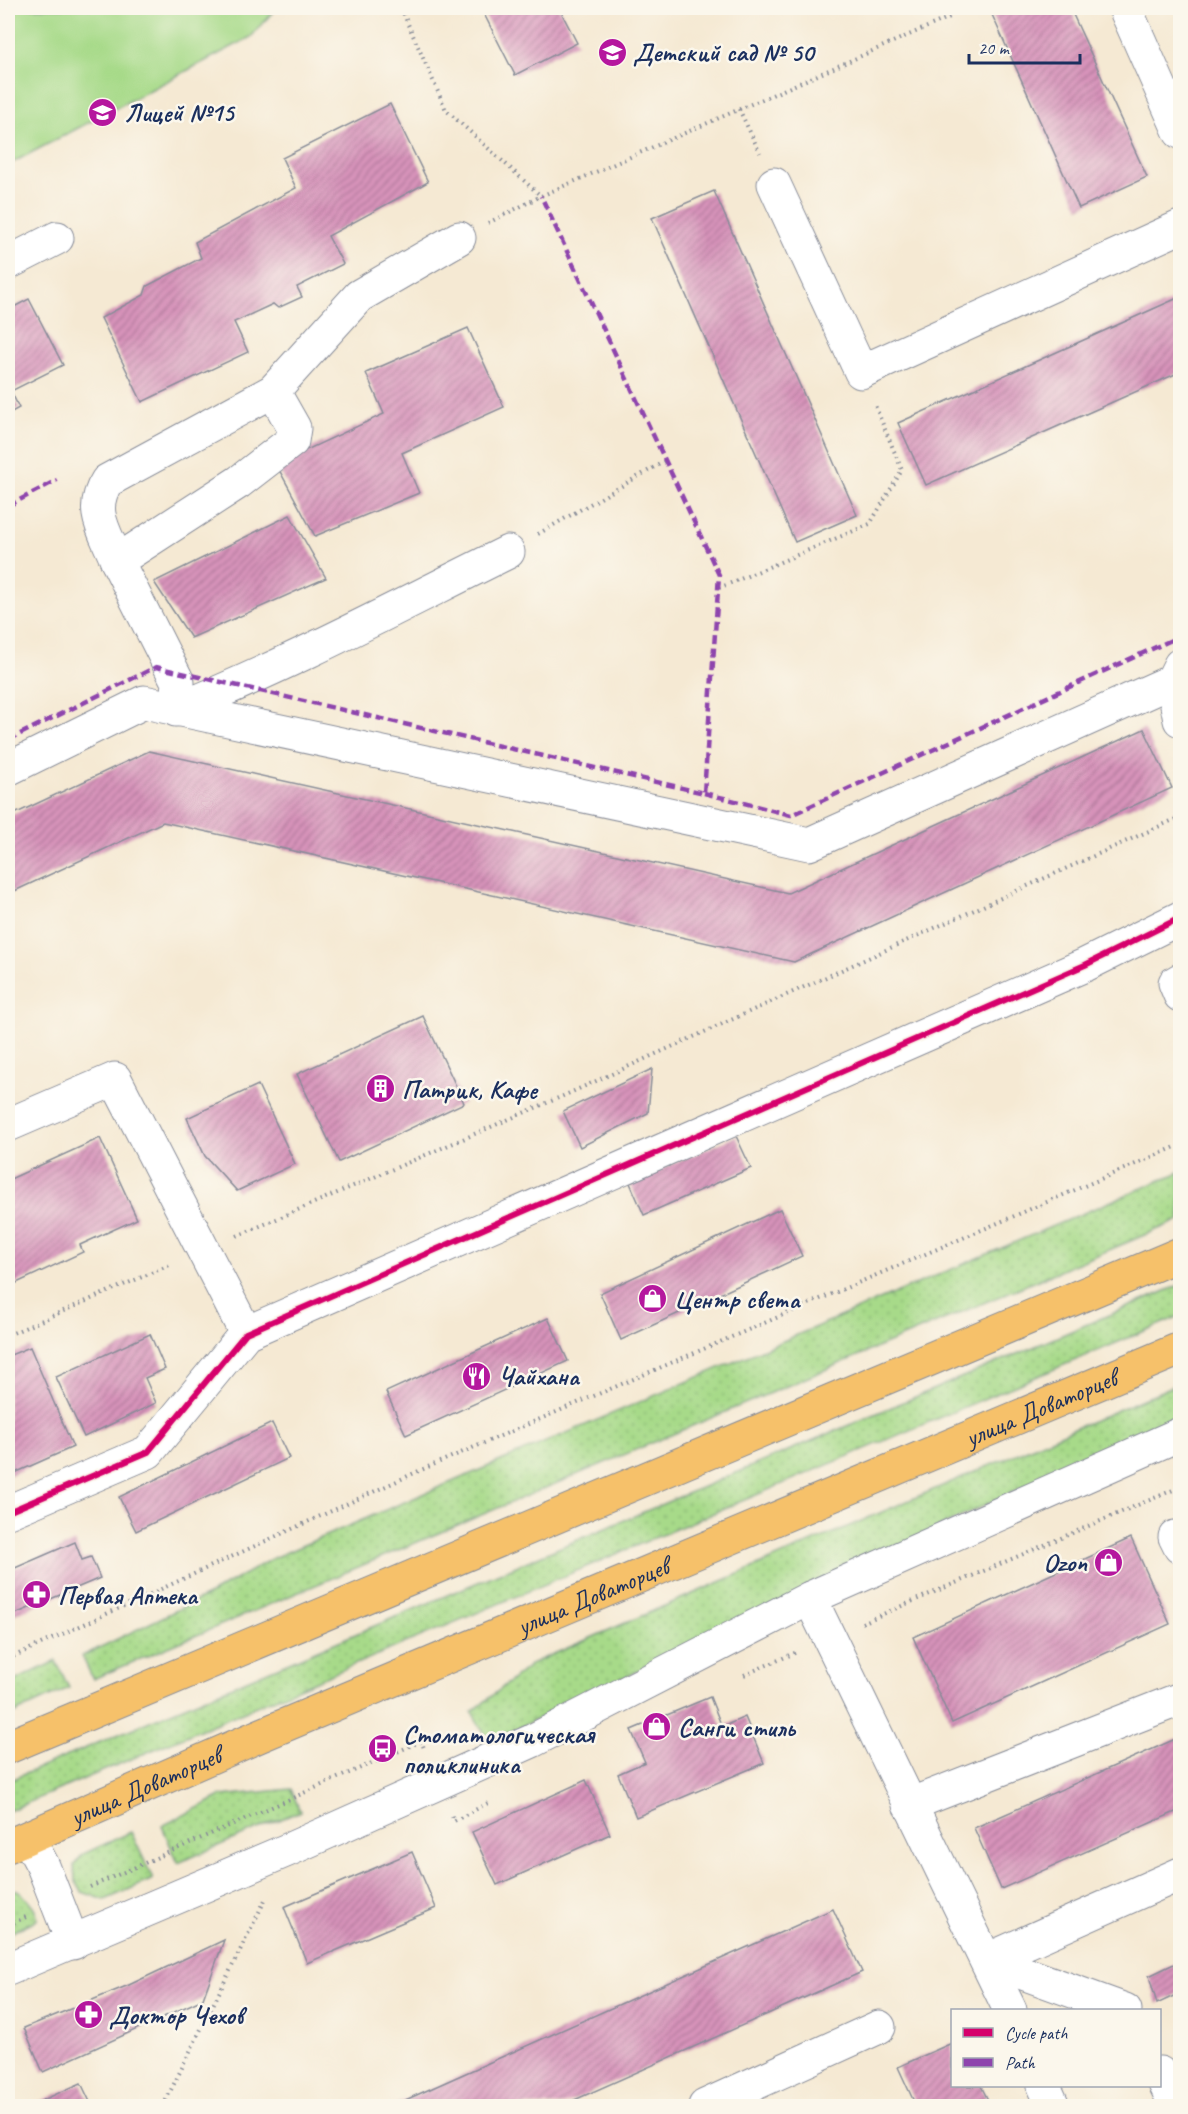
<svg xmlns="http://www.w3.org/2000/svg" width="1188" height="2114" font-family="Caveat,sans-serif">
	<style>
		.grass { fill: url(#grass-dots); stroke: #618474; stroke-width: 1.5 }
		.green { fill: #a7da89; stroke: #618474; stroke-width: 1.5 }
		.building { fill: url(#building-hatch) }
		.lines { fill: none; stroke-linecap: round; stroke-linejoin: round }
		.minor-casing { stroke: #888c98; stroke-width: 35 }
		.major-casing { stroke: #888c98; stroke-width: 35 }
		.path { stroke: #888c98; stroke-width: 4; stroke-dasharray: 1.5 4.5; stroke-linecap: butt }
		.minor { stroke: #fff; stroke-width: 33 }
		.major { stroke: #f6c16b; stroke-width: 33 }
		.quiet { stroke: #8e44ad; stroke-width: 4.5; stroke-dasharray: 9 4.5; stroke-linecap: butt }
		.cycleway-casing { stroke: #fbf7ec; stroke-width: 10 }
		.cycleway { stroke: #d6006c; stroke-width: 6 }
		.labels { text-anchor: middle; dominant-baseline: central; stroke-width: 5; stroke-linejoin: round; paint-order: stroke }
		.poi-label { font-size: 26px; font-weight: bold; fill: #1b2f5e; stroke: #fbf7ec; text-anchor: start }
		.street-label { font-size: 26px; fill: #1b2f5e; stroke: #fbf7ec }
	</style>
	<defs>
		<pattern id="grass-dots" width="8" height="8" patternUnits="userSpaceOnUse" patternTransform="scale(1.5)"><rect width="8" height="8" fill="#a7da89"/><path d="M2 2h.1M6 6h.1" fill="none" stroke="#8fbb79" stroke-width="1.8" stroke-linecap="round"/></pattern>
		<pattern id="building-hatch" width="6" height="6" patternUnits="userSpaceOnUse" patternTransform="scale(1.5)"><rect width="6" height="6" fill="#d793ba"/><path d="M-1 1l2-2M0 6l6-6M5 7l2-2" fill="none" stroke="#ae789a"/></pattern>
	</defs>
	<rect width="100%" height="100%" fill="#fbf7ec"/>
	<filter id="ink" filterUnits="userSpaceOnUse"><feTurbulence type="fractalNoise" baseFrequency=".0167" numOctaves="2"/><feDisplacementMap in="SourceGraphic" scale="12" xChannelSelector="R" yChannelSelector="G"/><feConvolveMatrix kernelMatrix="1 2 1 2 8 2 1 2 1" color-interpolation-filters="sRGB"/></filter>
	<filter id="wash" filterUnits="userSpaceOnUse"><feTurbulence type="fractalNoise" baseFrequency=".008" numOctaves="4" result="noise"/><feDisplacementMap in="SourceGraphic" scale="24" xChannelSelector="R" yChannelSelector="G"/><feGaussianBlur stdDeviation="1.35" result="paint"/><feColorMatrix in="noise" values="0 0 0 0 0 0 0 0 0 0 0 0 0 0 0 0 0 1.4 0 .05"/><feComposite in="paint" operator="in"/></filter>
	<g filter="url(#wash)">
		<rect width="100%" height="100%" fill="#f5e9d3"/>
		<g class="grass">
			<polygon points="1180,1172 1180,1220 93,1679 82,1656 212,1593 273,1558"/>
			<polygon points="1180,1285 1180,1316 8,1811 8,1781"/>
			<polygon points="1180,1383 1180,1419 1059,1470 489,1742 472,1712 533,1663"/>
			<polygon points="56,1661 69,1688 8,1716 8,1684"/>
			<polygon points="291,1789 300,1811 178,1863 162,1826 221,1796"/>
			<polygon points="131,1832 153,1879 105,1900 82,1892 75,1880 74,1865 83,1854"/>
			<path d="M8 1890H16C28 1898 34 1905 38 1919L8 1934Z"/>
		</g>
		<polygon class="green" points="8,8 276,8 251,37 8,165"/>
		<g id="blocks">
			<g class="building">
				<polygon points="481,8 559,8 577,43 515,75"/>
				<polygon points="989,8 1070,8 1147,177 1079,208"/>
				<polygon points="390,104 428,182 328,236 343,264 297,287 302,297 278,308 273,304 234,322 248,352 142,402 101,318 144,295 147,286 201,258 195,242 296,188 282,158"/>
				<polygon points="714,191 857,515 795,542 652,218"/>
				<polygon points="1180,297 1180,372 926,485 898,423"/>
				<polygon points="29,299 63,365 11,391 19,408 8,414 8,310"/>
				<polygon points="468,328 504,407 402,453 419,493 315,536 276,464 384,414 366,373"/>
				<polygon points="290,515 326,578 191,638 154,582"/>
				<polygon points="1144,729 1172,788 794,962 163,822 8,894 8,817 149,751 788,893"/>
				<polygon points="423,1016 464,1103 339,1162 297,1074"/>
				<polygon points="652,1069 648,1113 580,1147 563,1111"/>
				<polygon points="258,1085 295,1164 237,1191 205,1156 187,1118"/>
				<polygon points="736,1136 751,1168 644,1215 630,1183"/>
				<polygon points="100,1138 137,1219 80,1245 83,1252 8,1287 8,1180"/>
				<polygon points="780,1209 802,1256 621,1340 600,1293"/>
				<polygon points="548,1318 568,1361 406,1435 386,1392"/>
				<polygon points="150,1334 165,1369 145,1378 156,1403 84,1437 56,1377"/>
				<polygon points="30,1347 73,1447 8,1476 8,1356"/>
				<polygon points="272,1423 289,1458 136,1531 119,1497"/>
				<polygon points="1131,1538 1170,1624 952,1723 913,1637"/>
				<polygon points="75,1542 82,1560 91,1557 100,1578 8,1617 8,1571"/>
				<polygon points="710,1697 722,1727 745,1717 764,1763 636,1817 618,1774 645,1762 631,1730"/>
				<polygon points="1180,1737 1180,1810 1001,1889 974,1828"/>
				<polygon points="586,1780 610,1834 497,1885 472,1832"/>
				<polygon points="412,1852 436,1908 307,1963 284,1907"/>
				<polygon points="833,1909 862,1972 561,2106 392,2106"/>
				<polygon points="224,1940 203,1999 43,2072 24,2028 129,1985"/>
				<polygon points="1180,1961 1180,1993 1157,2004 1149,1976"/>
				<polygon points="952,2043 952,2086 981,2086 991,2106 916,2106 898,2067"/>
				<polygon points="81,2083 92,2106 35,2106 34,2104"/>
			</g>
		</g>
	</g>
	<g filter="url(#ink)">
		<use href="#blocks" fill-opacity="0" stroke="#888c98" stroke-width="1.5"/>
		<g class="lines">
			<defs>
				<g id="minor">
					<polyline points="1125,8 1180,132"/>
					<polyline points="774,184 861,372 1180,227"/>
					<polyline points="8,263 57,238"/>
					<path d="M273 391 294 428 292 441 239 482 117 561 178 682 176 710C290 664 399 606 508 552"/>
					<path d="M117 561C105 531 88 511 107 481L273 391 359 296 459 238"/>
					<polyline points="1180,665 1172,681 1180,720"/>
					<polyline points="8,769 144,702 809,844 1172,681"/>
					<polyline points="1180,980 1175,983 1180,995"/>
					<polyline points="8,1125 115,1079 246,1333"/>
					<polyline points="8,1512 148,1452 246,1333 1085,965 1180,918"/>
					<polyline points="1175,1537 1180,1547"/>
					<polyline points="810,1598 1010,2010"/>
					<polyline points="909,1805 1180,1699"/>
					<polyline points="28,1838 43,1866 73,1943"/>
					<polyline points="8,1969 290,1849 532,1741 810,1598 1180,1434"/>
					<polyline points="1125,2010 987,1960 1180,1874"/>
					<polyline points="1160,2073 1176,2106"/>
					<polyline points="1044,2086 1053,2106"/>
					<polyline points="705,2106 879,2027"/>
				</g>
				<g id="major">
					<polyline points="8,1747 1180,1254"/>
					<path id="s1" d="M8 1846 259 1736 1180 1349"/>
				</g>
			</defs>
			<use href="#minor" class="minor-casing"/>
			<use href="#major" class="major-casing"/>
			<g class="path">
				<polyline points="401,8 446,110 541,196 950,17"/>
				<polyline points="739,109 760,153"/>
				<polyline points="488,223 541,196"/>
				<polyline points="538,534 665,461"/>
				<polyline points="719,588 870,524 902,470 874,403"/>
				<polyline points="237,1236 563,1096 1180,817"/>
				<polyline points="8,1335 172,1264"/>
				<polyline points="862,1623 1180,1487"/>
				<polyline points="8,1659 421,1470 1180,1145"/>
				<polyline points="744,1675 797,1652"/>
				<polyline points="421,1740 425,1751"/>
				<polyline points="452,1816 454,1821 488,1803"/>
				<polyline points="90,1887 431,1737"/>
				<polyline points="8,1925 26,1917"/>
				<polyline points="8,2096 11,2106"/>
				<polyline points="163,2106 265,1900"/>
			</g>
			<use href="#minor" class="minor"/>
			<use href="#major" class="major"/>
			<g class="quiet">
				<polyline points="8,506 57,480"/>
				<polyline points="8,740 156,667 704,793 719,575 541,196"/>
				<polyline points="704,793 791,815 1180,636"/>
			</g>
			<defs>
				<polyline id="cycleway" points="8,1512 148,1452 246,1333 1085,965 1180,918"/>
			</defs>
			<use href="#cycleway" class="cycleway-casing"/>
			<use href="#cycleway" class="cycleway"/>
		</g>
	</g>
	<defs>
		<symbol id="school-disc" viewBox="-11 -11 22 22"><circle r="9.5" fill="#b5179e" stroke="#fbf7ec"/><path d="M0-5L7-2L0 1L-7-2ZM-4 1L0 2.5L4 1V4Q0 6-4 4Z" fill="#fff"/></symbol>
		<symbol id="building-disc" viewBox="-11 -11 22 22"><circle r="9.5" fill="#b5179e" stroke="#fbf7ec"/><path d="M-4-6H4V6H1V3H-1V6H-4ZM-2.5-4.3h1.7v1.8h-1.7ZM.8-4.3h1.7v1.8H.8ZM-2.5-1h1.7V.8h-1.7ZM.8-1h1.7V.8H.8Z" fill="#fff"/></symbol>
		<symbol id="shop-disc" viewBox="-11 -11 22 22"><circle r="9.5" fill="#b5179e" stroke="#fbf7ec"/><path d="M-5-2.5h2.3a2.7 3.5 0 0 1 5.4 0H5L5.5 6h-11ZM-1.5-2.5h3a1.5 2.3 0 0 0-3 0Z" fill="#fff"/></symbol>
		<symbol id="restaurant-disc" viewBox="-11 -11 22 22"><circle r="9.5" fill="#b5179e" stroke="#fbf7ec"/><path d="M-5-6h1v4h1v-4h1v4h1v-4h1v5L-1.5 .5V6h-2V.5L-5-1ZM5-6V6H3V1.5H1.5Q1.5-4 5-6Z" fill="#fff"/></symbol>
		<symbol id="pharmacy-disc" viewBox="-11 -11 22 22"><circle r="9.5" fill="#b5179e" stroke="#fbf7ec"/><path d="M-2-6h4v4h4v4h-4v4h-4v-4h-4v-4h4Z" fill="#fff"/></symbol>
		<symbol id="bus-disc" viewBox="-11 -11 22 22"><circle r="9.5" fill="#b5179e" stroke="#fbf7ec"/><path d="M-5-6H5V4H4V6H2V4H-2V6H-4V4H-5ZM-3.5-4V0h7V-4ZM-3.5 1.2v1.5H-2V1.2ZM2 1.2v1.5H3.5V1.2Z" fill="#fff"/></symbol>
	</defs>
	<g fill-rule="evenodd">
		<use href="#school-disc" x="596" y="36" width="33" height="33"/>
		<use href="#school-disc" x="86" y="96" width="33" height="33"/>
		<use href="#building-disc" x="364" y="1072" width="33" height="33"/>
		<use href="#shop-disc" x="636" y="1282" width="33" height="33"/>
		<use href="#restaurant-disc" x="460" y="1360" width="33" height="33"/>
		<use href="#shop-disc" x="1092" y="1546" width="33" height="33"/>
		<use href="#pharmacy-disc" x="20" y="1578" width="33" height="33"/>
		<use href="#shop-disc" x="640" y="1710" width="33" height="33"/>
		<use href="#bus-disc" x="366" y="1732" width="33" height="33"/>
		<use href="#pharmacy-disc" x="72" y="1998" width="33" height="33"/>
	</g>
	<g class="labels">
		<g class="poi-label">
			<text x="633" y="52">Детский сад № 50</text>
			<text x="124" y="112">Лицей №15</text>
			<text x="402" y="1089">Патрик, Кафе</text>
			<text x="674" y="1299">Центр света</text>
			<text x="498" y="1376">Чайхана</text>
			<text x="1087" y="1562" text-anchor="end">Ozon</text>
			<text x="58" y="1595">Первая Аптека</text>
			<text x="678" y="1727">Санги стиль</text>
			<text x="403" y="1734">Стоматологическая<tspan x="403" dy="30">поликлиника</tspan></text>
			<text x="109" y="2015">Доктор Чехов</text>
		</g>
		<g class="street-label">
			<text stroke="none"><textPath href="#s1" startOffset="1122">улица Доваторцев</textPath></text>
			<text stroke="none"><textPath href="#s1" startOffset="636">улица Доваторцев</textPath></text>
			<text stroke="none"><textPath href="#s1" startOffset="150">улица Доваторцев</textPath></text>
		</g>
	</g>
	<rect width="1188" height="2114" fill="none" stroke="#fbf7ec" stroke-width="30"/>
	<rect x="951" y="2009" width="210" height="78" fill="#fbf7ec" stroke="#a1a7b3" stroke-width="1.5"/>
	<rect x="963" y="2028" width="30" height="9" fill="#d6006c" stroke="#a1a7b3" stroke-width="1.5"/>
	<text x="1005" y="2039" font-size="18" fill="#1b2f5e">Cycle path</text>
	<rect x="963" y="2058" width="30" height="9" fill="#8e44ad" stroke="#a1a7b3" stroke-width="1.5"/>
	<text x="1005" y="2069" font-size="18" fill="#1b2f5e">Path</text>
	<path d="M969 54v9h111v-9" fill="none" stroke="#1b2f5e" stroke-width="3"/>
	<text x="978" y="54" font-size="18" fill="#1b2f5e" stroke="#fbf7ec" stroke-width="4.5" paint-order="stroke">20 m</text>
</svg>
